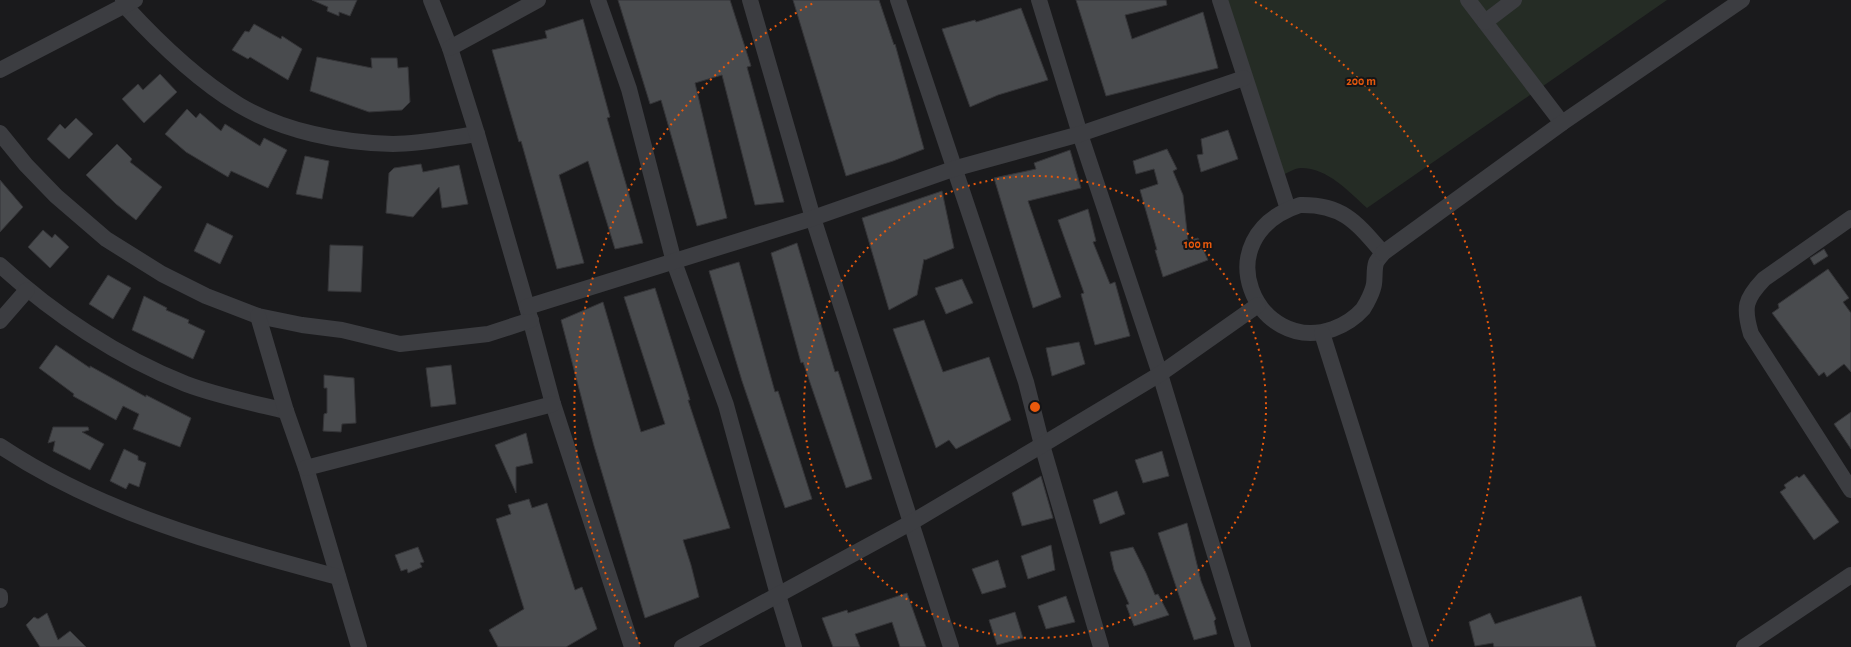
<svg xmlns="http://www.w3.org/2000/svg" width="1851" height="647" font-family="'Alegreya Sans',sans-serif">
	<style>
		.green { fill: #252c25 }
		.building { fill: #494b4e; stroke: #353538 }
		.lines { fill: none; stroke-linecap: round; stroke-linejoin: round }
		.minor { stroke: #3c3d41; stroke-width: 16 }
		.ring { fill: none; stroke: #e8590c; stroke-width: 2; stroke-dasharray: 2 4 }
		.centre { fill: #e8590c; stroke: #151517; stroke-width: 2 }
		.ring-label { font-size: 12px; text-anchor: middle; font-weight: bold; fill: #e8590c; stroke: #151517; stroke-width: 4; stroke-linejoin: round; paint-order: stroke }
	</style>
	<rect width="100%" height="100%" fill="#1a1a1c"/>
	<path class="green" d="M1227 0H1667L1367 208C1349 192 1328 168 1301 168 1295 168 1287 173 1281 176Z"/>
	<g class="building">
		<polygon points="312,0 357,0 350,16 339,12 339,16 327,11 328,7"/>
		<polygon points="618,0 730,0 751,66 747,67 784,202 755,205 722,75 695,83 727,218 697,226 661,100 650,104"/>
		<polygon points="793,0 879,0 894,45 895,44 924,149 893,161 846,176"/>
		<polygon points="1076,0 1166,0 1167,5 1125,15 1132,39 1203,12 1218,68 1106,96"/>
		<polygon points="1021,8 1048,80 998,95 970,107 942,29 975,20 976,22"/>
		<polygon points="583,19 610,117 607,118 643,243 615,249 588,161 559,175 584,263 557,269 521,141 519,142 492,50 547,38 545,31"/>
		<polygon points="254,24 281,39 282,36 302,49 288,80 250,57 248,59 232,50 245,31 249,32"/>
		<polygon points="317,57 372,68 371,58 397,58 398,68 408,67 410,102 402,110 369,112 310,91"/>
		<polygon points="160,74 177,92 144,123 122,99 138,84 143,90"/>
		<polygon points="187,109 196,118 200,113 221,131 225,124 260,146 264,138 287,150 268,188 231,171 228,177 186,152 165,134"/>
		<polygon points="76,118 93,134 69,159 47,139 60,124 65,129"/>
		<polygon points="1228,130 1238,159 1201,172 1197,155 1203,154 1201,139"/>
		<polygon points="117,144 132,159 130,162 162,187 136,220 116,204 86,175"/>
		<polygon points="1167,149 1177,169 1173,171 1183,195 1188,241 1198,238 1208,260 1163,277 1155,250 1157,250 1140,190 1158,184 1154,169 1136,174 1133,161"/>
		<polygon points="1070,150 1081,188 1028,201 1061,297 1033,308 994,178 1036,169 1034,163"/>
		<polygon points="305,156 329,161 322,199 296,194"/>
		<polygon points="421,164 423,172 459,165 468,204 442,208 439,187 413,217 386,213 389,173 394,168"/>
		<polygon points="0,180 23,207 0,232"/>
		<polygon points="942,191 954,248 925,260 924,259 917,295 889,310 862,218"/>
		<polygon points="1088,209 1096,241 1093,242 1110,284 1115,282 1130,336 1095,345 1081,294 1084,293 1058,220"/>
		<polygon points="207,223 233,236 220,264 194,251"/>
		<polygon points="43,230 52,238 55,234 69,247 50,268 28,247"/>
		<polygon points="797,243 835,372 838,371 872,479 846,488 803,362 801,363 771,253"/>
		<polygon points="330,245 363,246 361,292 328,291"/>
		<polygon points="1824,249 1828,256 1814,265 1810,258"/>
		<polygon points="739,262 775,392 778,391 812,499 785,508 742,381 709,271"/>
		<polygon points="1828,269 1849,298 1843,302 1851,313 1851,372 1844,364 1827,377 1824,372 1819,376 1772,313 1779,308 1778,304"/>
		<polygon points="108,275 131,288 113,319 89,304"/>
		<polygon points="962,279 973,303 946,314 935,288"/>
		<polygon points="655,288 690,400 688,400 730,528 683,540 691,565 699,597 645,618 594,446 561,320 603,302 641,432 665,424 624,297"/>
		<polygon points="144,296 167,308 166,310 189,320 188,323 205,331 193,359 132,330"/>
		<polygon points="924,320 943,372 989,357 1011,420 956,449 949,440 936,448 893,329"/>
		<polygon points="1079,342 1085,364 1052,376 1046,348"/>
		<polygon points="56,345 90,368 90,366 146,397 146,395 191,418 180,447 133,429 139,414 123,406 116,420 73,396 74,394 39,368"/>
		<polygon points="451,365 456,404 431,407 426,368"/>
		<polygon points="324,375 354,378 356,423 342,424 341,432 323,431 324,414 327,413 327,388 324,388"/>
		<polygon points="1851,412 1851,449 1834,424"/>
		<polygon points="53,427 88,427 89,430 82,432 104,444 90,470 53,451 55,441 48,443"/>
		<polygon points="526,433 533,463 516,467 516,493 495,445"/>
		<polygon points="124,449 138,456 138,460 146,463 139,487 129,483 126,489 110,481"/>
		<polygon points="1162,451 1169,476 1143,483 1135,460"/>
		<polygon points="1804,474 1839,522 1814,540 1780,492 1786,488 1784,485 1797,476 1799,478"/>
		<polygon points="1041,476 1053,518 1022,526 1012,493"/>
		<polygon points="1117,491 1125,514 1100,524 1093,500"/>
		<polygon points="529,499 532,508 547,503 575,590 582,587 597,629 566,647 498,647 489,630 524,609 496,519 511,514 508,505"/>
		<polygon points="1187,523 1201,581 1216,619 1214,621 1217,634 1194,640 1158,533"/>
		<polygon points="1051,545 1055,570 1028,579 1021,556"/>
		<polygon points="418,547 424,562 420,563 422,567 408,573 407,569 401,571 395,555"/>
		<polygon points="1133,547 1146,573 1155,595 1158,594 1169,615 1134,626 1126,605 1129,604 1114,570 1110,552"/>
		<polygon points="998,560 1006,587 982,594 972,569"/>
		<polygon points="907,593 926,647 900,647 892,622 855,634 860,647 833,647 822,618 847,610 848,613"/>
		<polygon points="1066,596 1075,622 1046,629 1038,606"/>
		<polygon points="1581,596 1596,647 1494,647 1493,643 1475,646 1469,622 1490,613 1495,624"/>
		<polygon points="1015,612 1023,638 997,645 989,620"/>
		<polygon points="47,613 58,640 70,631 86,647 40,647 26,625 34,617 38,619"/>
	</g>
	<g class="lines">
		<g class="minor">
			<path d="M123 0 125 6C158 42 196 79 239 105 283 131 341 143 393 144 420 144 449 138 477 134"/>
			<polyline points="431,0 450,48 477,134 527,307 553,404 632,647"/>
			<polyline points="598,0 629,89 674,262 726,405 778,595 794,647"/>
			<polyline points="750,0 813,218 951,647"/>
			<polyline points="898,0 1026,382 1042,445 1101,647"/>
			<polyline points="1039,0 1080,134 1160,374 1243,647"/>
			<polyline points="1220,0 1288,209"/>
			<polyline points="1468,0 1562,123"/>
			<polyline points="1485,22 1514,0"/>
			<polyline points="450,48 538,0"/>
			<polyline points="0,70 135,0"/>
			<polyline points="0,133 26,165 56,196 106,239 162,274 206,296 258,316 302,325 342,330 400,344 488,334 531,320"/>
			<path d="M1300 205C1343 204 1357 223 1383 253 1381 256 1377 260 1376 263 1374 269 1375 278 1374 284 1373 291 1367 303 1363 309 1355 318 1344 325 1333 329 1256 356 1203 237 1300 205Z"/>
			<path d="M1851 218 1764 279C1745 299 1743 307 1751 334L1851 490"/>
			<polyline points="1383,253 1562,123 1742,0"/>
			<path d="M0 265C53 314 118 357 186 384 218 396 253 403 286 411"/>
			<polyline points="527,307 813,218 953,169 1080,134 1244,78"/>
			<polyline points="258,316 286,411 306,468 359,647"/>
			<polyline points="0,321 27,290"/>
			<polyline points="1322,333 1421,647"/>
			<path d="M0 446C102 514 220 545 338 577"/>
			<polyline points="306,468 553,404"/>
			<polyline points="0,596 0,600"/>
			<polyline points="682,647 912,522 1042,445 1160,374 1258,305"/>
			<polyline points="1744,647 1851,575"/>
		</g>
	</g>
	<g class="ring">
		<circle cx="1035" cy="407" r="231"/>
		<path d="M640 644A461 461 0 0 1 815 2M1255 2A461 461 0 0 1 1430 644"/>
	</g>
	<circle cx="1035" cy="407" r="6" class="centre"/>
	<g class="ring-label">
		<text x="1361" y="85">200 m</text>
		<text x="1198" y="248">100 m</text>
	</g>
</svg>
